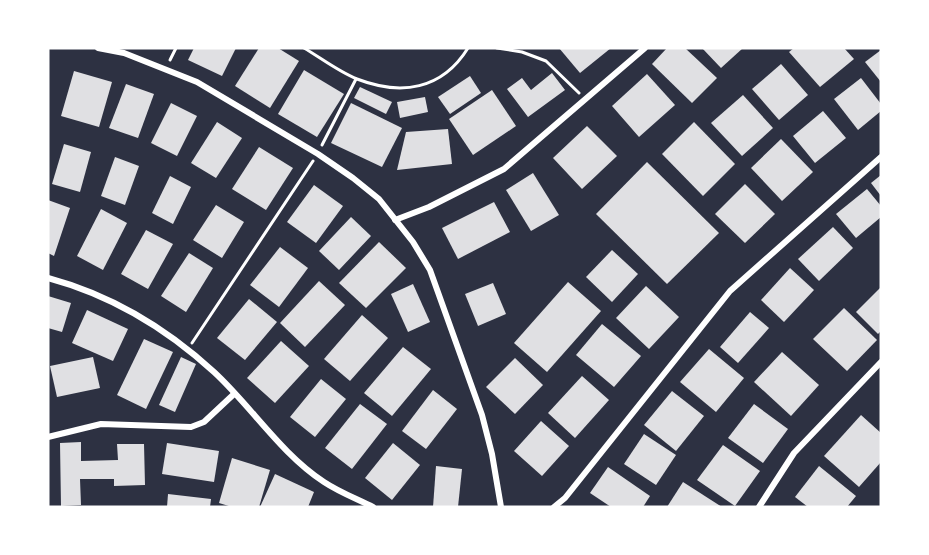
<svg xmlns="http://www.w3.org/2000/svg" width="929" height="555" font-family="Cabin,sans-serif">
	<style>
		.building { fill: #e0e0e3 }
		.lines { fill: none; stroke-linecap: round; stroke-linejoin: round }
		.path { stroke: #fff; stroke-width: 3 }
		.minor { stroke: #fff; stroke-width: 6 }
	</style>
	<rect width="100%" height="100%" fill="#2d3142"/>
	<g class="building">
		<polygon points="194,48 236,48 222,76 188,60"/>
		<polygon points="259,48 278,48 299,61 270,108 235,86"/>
		<polygon points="559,48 611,48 580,73"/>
		<polygon points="667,48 685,48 717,78 692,103 652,64"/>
		<polygon points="702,48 743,48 721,68"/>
		<polygon points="794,48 844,48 854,59 820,87 789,52"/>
		<polygon points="881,50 881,82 865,62"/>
		<polygon points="781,64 808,95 779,120 752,89"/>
		<polygon points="304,70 344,94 317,137 278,114"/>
		<polygon points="74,71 112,82 99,127 61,116"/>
		<polygon points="552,73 565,90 528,117 507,89 522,78 531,90"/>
		<polygon points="647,74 675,105 639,137 612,106"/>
		<polygon points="470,76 481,93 450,114 438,97"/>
		<polygon points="861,78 881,104 881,111 858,130 834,99"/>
		<polygon points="126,84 154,94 138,138 109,128"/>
		<polygon points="360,87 392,102 386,114 354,98"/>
		<polygon points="492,90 516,126 473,155 449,119"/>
		<polygon points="743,95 773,128 742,156 711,123"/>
		<polygon points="425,97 428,112 400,118 397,102"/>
		<polygon points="171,103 197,116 177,156 151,143"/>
		<polygon points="351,103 402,128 382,167 331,143"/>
		<polygon points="823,111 846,138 815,163 793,136"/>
		<polygon points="217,122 242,138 216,178 191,163"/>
		<polygon points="694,122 735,164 703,196 662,154"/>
		<polygon points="587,126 617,156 582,189 553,158"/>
		<polygon points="448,129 452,164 397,170 406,132"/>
		<polygon points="781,139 813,172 782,201 751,168"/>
		<polygon points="64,144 91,152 80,192 52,184"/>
		<polygon points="259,147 293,168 266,210 232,189"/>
		<polygon points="115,157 139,166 125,205 101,196"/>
		<polygon points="647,162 719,233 667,284 596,214"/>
		<polygon points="533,173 559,215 531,231 506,190"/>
		<polygon points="881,175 881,196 871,183"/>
		<polygon points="170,176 191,187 173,224 152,213"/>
		<polygon points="745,184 775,214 745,243 715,214"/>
		<polygon points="314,185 343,206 316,243 287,222"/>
		<polygon points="867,189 881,206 881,217 856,238 836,214"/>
		<polygon points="48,200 70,208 54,256 48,253"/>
		<polygon points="494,202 510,232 458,259 442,228"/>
		<polygon points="216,205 244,222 222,258 193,240"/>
		<polygon points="101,209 127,223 103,270 77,256"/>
		<polygon points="351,217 371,236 339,270 319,251"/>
		<polygon points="833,227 853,248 819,281 798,259"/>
		<polygon points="146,230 173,244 148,289 121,274"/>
		<polygon points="379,242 406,268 366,308 339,283"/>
		<polygon points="280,247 308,268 279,307 250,285"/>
		<polygon points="612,250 638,274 612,302 586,277"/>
		<polygon points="189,253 213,268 186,312 161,296"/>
		<polygon points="790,268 814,290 784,322 761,300"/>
		<polygon points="319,281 345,305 305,347 280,323"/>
		<polygon points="568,282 601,311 547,372 514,343"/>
		<polygon points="493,283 506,314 478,326 465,294"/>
		<polygon points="413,284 430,322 408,332 391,294"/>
		<polygon points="646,286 679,317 649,349 616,318"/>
		<polygon points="881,287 881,331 878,334 856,312"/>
		<polygon points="48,296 71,303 62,332 48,328"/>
		<polygon points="249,299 277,322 245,360 217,338"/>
		<polygon points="844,308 877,340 847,371 813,339"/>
		<polygon points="87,310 128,329 113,361 72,343"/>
		<polygon points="750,312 769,328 738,363 720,347"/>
		<polygon points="362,315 388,338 350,381 324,359"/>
		<polygon points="602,324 641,356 614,387 576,355"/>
		<polygon points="144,339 173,352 146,409 117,395"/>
		<polygon points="281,341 309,366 275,403 247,378"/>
		<polygon points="403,347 431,369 392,416 364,393"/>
		<polygon points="709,349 744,378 716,412 680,382"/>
		<polygon points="782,352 819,385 791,416 754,382"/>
		<polygon points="93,357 100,388 57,397 50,366"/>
		<polygon points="181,357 196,364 175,412 159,405"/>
		<polygon points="515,358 543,385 515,414 486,387"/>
		<polygon points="582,376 609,400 575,438 548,413"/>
		<polygon points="321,379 346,399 315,437 290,417"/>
		<polygon points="433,390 457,409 426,449 402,431"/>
		<polygon points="672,391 704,416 676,451 644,425"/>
		<polygon points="360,404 387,424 352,469 325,448"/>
		<polygon points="754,404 788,429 763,463 728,438"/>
		<polygon points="861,415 881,433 881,462 859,487 824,456"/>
		<polygon points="541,421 569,446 542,476 514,451"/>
		<polygon points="644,434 676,455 656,485 624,464"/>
		<polygon points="81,442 81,461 118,460 117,444 144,444 145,485 114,486 114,479 80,479 81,505 61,506 60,443"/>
		<polygon points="167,443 219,451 214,482 162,474"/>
		<polygon points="393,443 420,465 392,500 365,478"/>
		<polygon points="723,445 760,471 735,506 697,480"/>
		<polygon points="232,458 270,470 259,507 232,507 219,503"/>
		<polygon points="436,466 462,469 458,507 433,507"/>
		<polygon points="819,466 856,496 847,507 808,507 795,497"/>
		<polygon points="608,467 650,496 643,507 611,507 590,493"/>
		<polygon points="275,474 314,492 308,507 260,507"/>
		<polygon points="683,482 722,507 667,507"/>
		<polygon points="168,494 211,499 210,507 167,507"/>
	</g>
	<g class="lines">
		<g class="path">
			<path d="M304 48C321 58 339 72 357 79 401 96 442 90 468 48"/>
			<polyline points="497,48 522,52 546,61 579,93"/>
			<polyline points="170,60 176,48"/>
			<polyline points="322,145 356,79"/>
			<polyline points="192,343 313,161"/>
		</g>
		<g class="minor">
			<polyline points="98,48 124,53 197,82 318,154 353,178 379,199 413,242 430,270 482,415 492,454 501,507"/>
			<polyline points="395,220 429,207 504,169 645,48"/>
			<path d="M48 278C111 295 166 328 214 372 251 406 281 454 324 482 339 492 357 499 373 507"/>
			<polyline points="48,437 101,424 191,427 204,422 234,394"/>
			<polyline points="554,507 565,498 730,291 881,157"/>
			<polyline points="759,507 794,453 881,362"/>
		</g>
	</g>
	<rect width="929" height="555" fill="none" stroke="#ffffff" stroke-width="99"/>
</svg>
